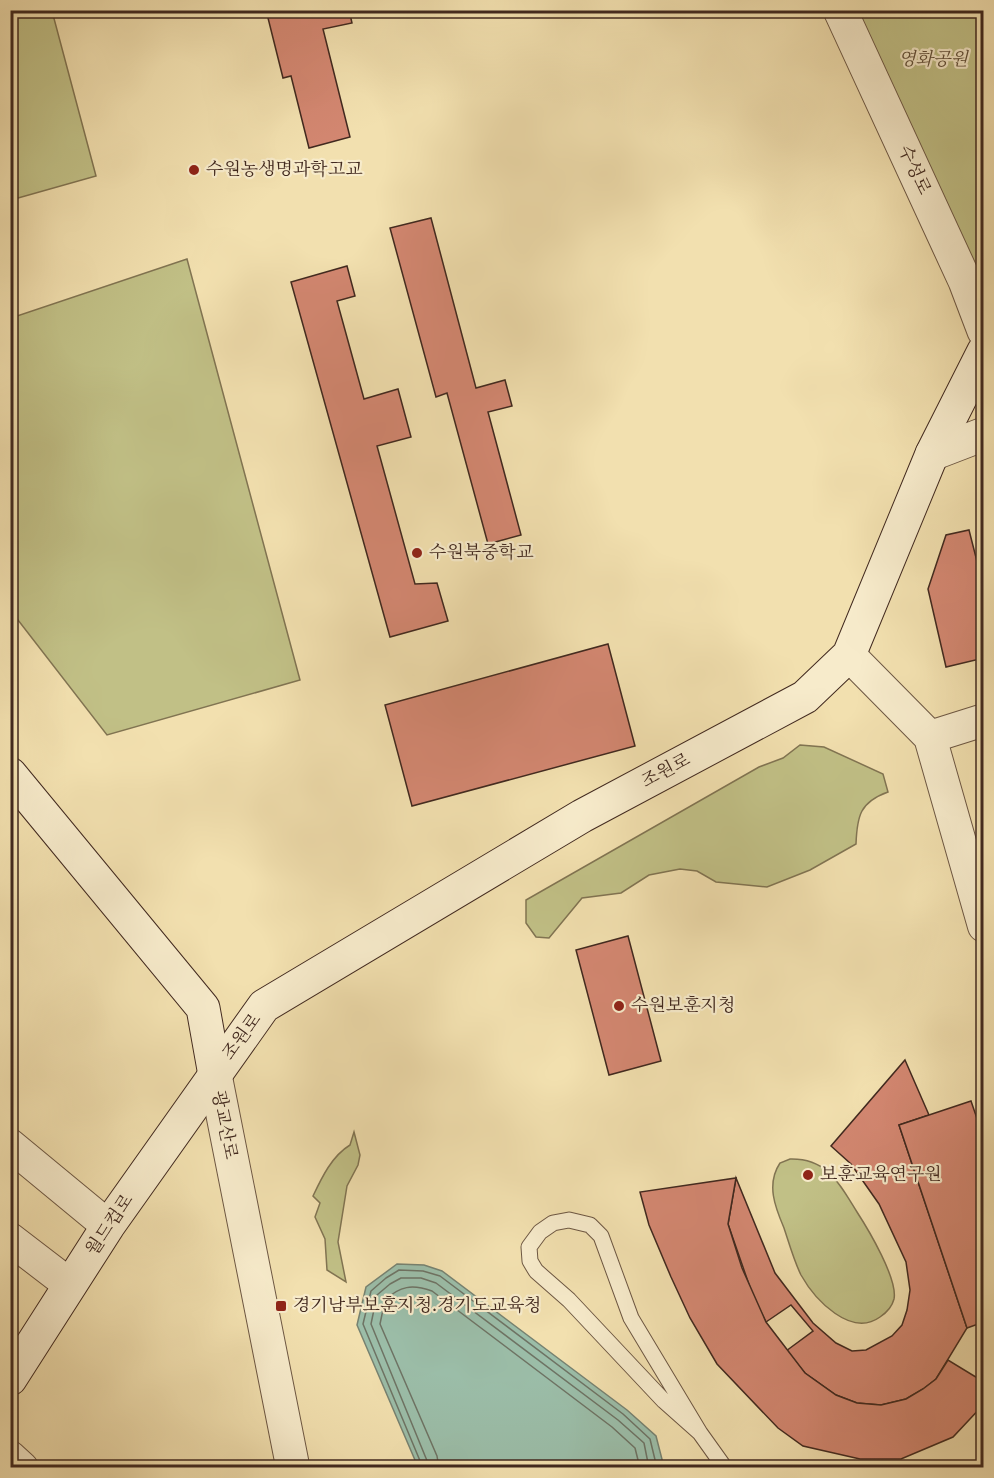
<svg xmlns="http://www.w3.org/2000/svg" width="994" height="1478" font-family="'Old Standard TT','Noto Serif KR',serif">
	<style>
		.green { fill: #c1c086; stroke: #817452; stroke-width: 1.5 }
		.water { fill: #9bbda8; stroke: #778271; stroke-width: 1.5 }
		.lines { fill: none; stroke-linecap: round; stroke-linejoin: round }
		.shore { stroke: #6e7364; stroke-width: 1.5 }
		.building { fill: #d38771; stroke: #41291f; stroke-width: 1.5 }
		.service-casing { stroke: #6d5743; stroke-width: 17 }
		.minor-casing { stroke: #6d5743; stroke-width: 34 }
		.tertiary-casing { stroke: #6d5743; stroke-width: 35 }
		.secondary-casing { stroke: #41291f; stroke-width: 35 }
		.service { stroke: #f7ebcb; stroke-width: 15 }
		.minor { stroke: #f7ebcb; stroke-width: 32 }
		.tertiary { stroke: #f7ebcb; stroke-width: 33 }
		.secondary { stroke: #f7ebcb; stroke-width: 33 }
		.poi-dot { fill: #8f2418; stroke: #f7ebcb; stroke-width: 2 }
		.labels { text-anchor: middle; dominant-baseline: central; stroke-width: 4.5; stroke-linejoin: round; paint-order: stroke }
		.park-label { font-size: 18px; font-style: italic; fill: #614f39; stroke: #f7ebcb }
		.poi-label { font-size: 18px; fill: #41291f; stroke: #f7ebcb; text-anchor: start }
		.street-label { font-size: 18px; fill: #41291f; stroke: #f7ebcb }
	</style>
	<rect width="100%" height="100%" fill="#f2e0af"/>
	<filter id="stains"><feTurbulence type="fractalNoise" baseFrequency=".00333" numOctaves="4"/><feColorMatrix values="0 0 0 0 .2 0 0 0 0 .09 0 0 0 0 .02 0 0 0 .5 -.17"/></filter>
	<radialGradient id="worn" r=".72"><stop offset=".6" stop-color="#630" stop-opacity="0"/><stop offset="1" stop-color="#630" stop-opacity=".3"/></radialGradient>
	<g class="green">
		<polygon points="11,10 52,11 96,176 11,200"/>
		<polygon points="855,11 983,11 983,281"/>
		<polygon points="187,259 300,680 107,735 11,611 11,318"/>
		<path d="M800 745 824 747 883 774 888 792C860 802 857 816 856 844L810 870 767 887 716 882 697 871 680 869 649 875 621 893 582 898 549 938 536 937 526 923V900L759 767 783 758Z"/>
		<path d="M354 1132 360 1155 358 1165 347 1186 338 1242 346 1282 327 1270 325 1239 315 1217 320 1203 313 1196C322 1177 332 1156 350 1145Z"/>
		<path d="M790 1159C827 1158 839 1183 857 1212 868 1229 898 1279 894 1299 892 1307 886 1313 880 1317 851 1338 815 1300 801 1275 794 1261 789 1243 784 1228 775 1207 766 1184 780 1163Z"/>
	</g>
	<polygon class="water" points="397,1264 424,1265 442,1271 627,1410 656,1436 664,1467 418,1467 357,1325 366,1287"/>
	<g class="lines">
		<g class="shore">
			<polyline points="423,1468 363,1324 371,1291 386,1278 399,1270 423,1271 440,1276 623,1414 650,1439 657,1468"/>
			<polyline points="430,1468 371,1324 377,1295 390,1284 401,1278 421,1278 436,1283 618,1420 644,1443 649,1468"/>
			<path d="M439 1468 437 1456 380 1324 385 1300C400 1286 412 1284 432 1291L612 1427 635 1448 640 1468"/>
		</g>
	</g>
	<g class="building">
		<polygon points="266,10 349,10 352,23 323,29 350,137 309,148 291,76 283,78"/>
		<polygon points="431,218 476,388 505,380 512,406 488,412 521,535 488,544 447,393 436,397 390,228"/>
		<polygon points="347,266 355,296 337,301 364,399 398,389 411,437 377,446 415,584 437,583 448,621 390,637 291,282"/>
		<polygon points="969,530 984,589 984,658 946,667 928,589 946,535"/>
		<polygon points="608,644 635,746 412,806 385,705"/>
		<polygon points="628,936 661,1061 609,1075 576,950"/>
		<polygon points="905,1060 929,1115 899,1125 967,1328 936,1379 923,1389 906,1399 881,1405 857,1403 836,1395 805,1373 786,1351 813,1331 791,1305 766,1322 753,1296 728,1224 736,1178 775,1273 813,1323 836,1343 852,1351 866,1350 892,1336 902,1325 907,1310 910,1290 906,1262 879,1204 851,1164 831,1146"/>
		<polygon points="971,1101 984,1139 984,1322 967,1328 899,1125"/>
		<polygon points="736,1178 728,1224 742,1268 766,1322 805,1373 836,1395 857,1403 881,1405 906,1399 923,1389 936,1379 948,1360 984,1382 984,1404 953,1437 901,1459 860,1459 803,1446 778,1428 717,1364 690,1318 671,1277 649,1225 640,1192"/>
	</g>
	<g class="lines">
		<defs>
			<polyline id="service" points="700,1433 664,1401 569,1300 536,1271 530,1261 529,1247 540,1232 553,1223 569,1220 590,1225 601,1236 631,1318 700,1433 725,1468"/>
			<g id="minor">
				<polyline points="849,655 930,737 984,926"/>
				<polyline points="930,737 984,720"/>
				<polyline points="10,1145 108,1226"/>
				<polyline points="10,1239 70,1285"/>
				<polyline points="10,1457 22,1468"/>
			</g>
			<g id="tertiary">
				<polyline points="840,10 965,281 984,331"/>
				<polyline points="932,454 984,434"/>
				<polyline points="215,1075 293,1468"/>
			</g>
			<g id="secondary">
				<polyline points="10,774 203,1008 215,1075"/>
				<polyline points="10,1379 108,1226 264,1006 582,816 805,697 849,655 932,454 984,351"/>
			</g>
		</defs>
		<use href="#service" class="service-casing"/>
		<use href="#minor" class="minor-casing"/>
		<use href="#tertiary" class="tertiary-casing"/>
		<use href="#secondary" class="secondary-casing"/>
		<use href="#service" class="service"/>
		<use href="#minor" class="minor"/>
		<use href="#tertiary" class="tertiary"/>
		<use href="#secondary" class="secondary"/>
	</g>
	<g class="poi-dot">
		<circle cx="194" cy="170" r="6"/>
		<circle cx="417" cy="553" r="6"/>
		<circle cx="619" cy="1006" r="6"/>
		<circle cx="808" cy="1175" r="6"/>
		<rect x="275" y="1300" width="12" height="12" rx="3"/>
	</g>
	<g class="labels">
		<g class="park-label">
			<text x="933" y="60">영화공원</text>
		</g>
		<g class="poi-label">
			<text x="206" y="170">수원농생명과학고교</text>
			<text x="429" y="553">수원북중학교</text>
			<text x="631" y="1006">수원보훈지청</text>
			<text x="820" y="1175">보훈교육연구원</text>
			<text x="293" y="1306">경기남부보훈지청.경기도교육청</text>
		</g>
		<g class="street-label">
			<text transform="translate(914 170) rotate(65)">수성로</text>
			<text transform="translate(666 771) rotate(-28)">조원로</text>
			<text transform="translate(242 1037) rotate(-54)">조원로</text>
			<text transform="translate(224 1125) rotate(79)">광교산로</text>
			<text transform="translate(110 1225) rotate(-56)">월드컵로</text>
		</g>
	</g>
	<rect width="994" height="1478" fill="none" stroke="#f2e0af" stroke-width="36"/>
	<rect x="12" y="12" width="970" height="1454" fill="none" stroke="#41291f" stroke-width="3"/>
	<rect x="18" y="18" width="958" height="1442" fill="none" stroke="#41291f" stroke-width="1.5"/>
	<rect width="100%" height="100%" filter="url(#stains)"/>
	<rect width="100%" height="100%" fill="url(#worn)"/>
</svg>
